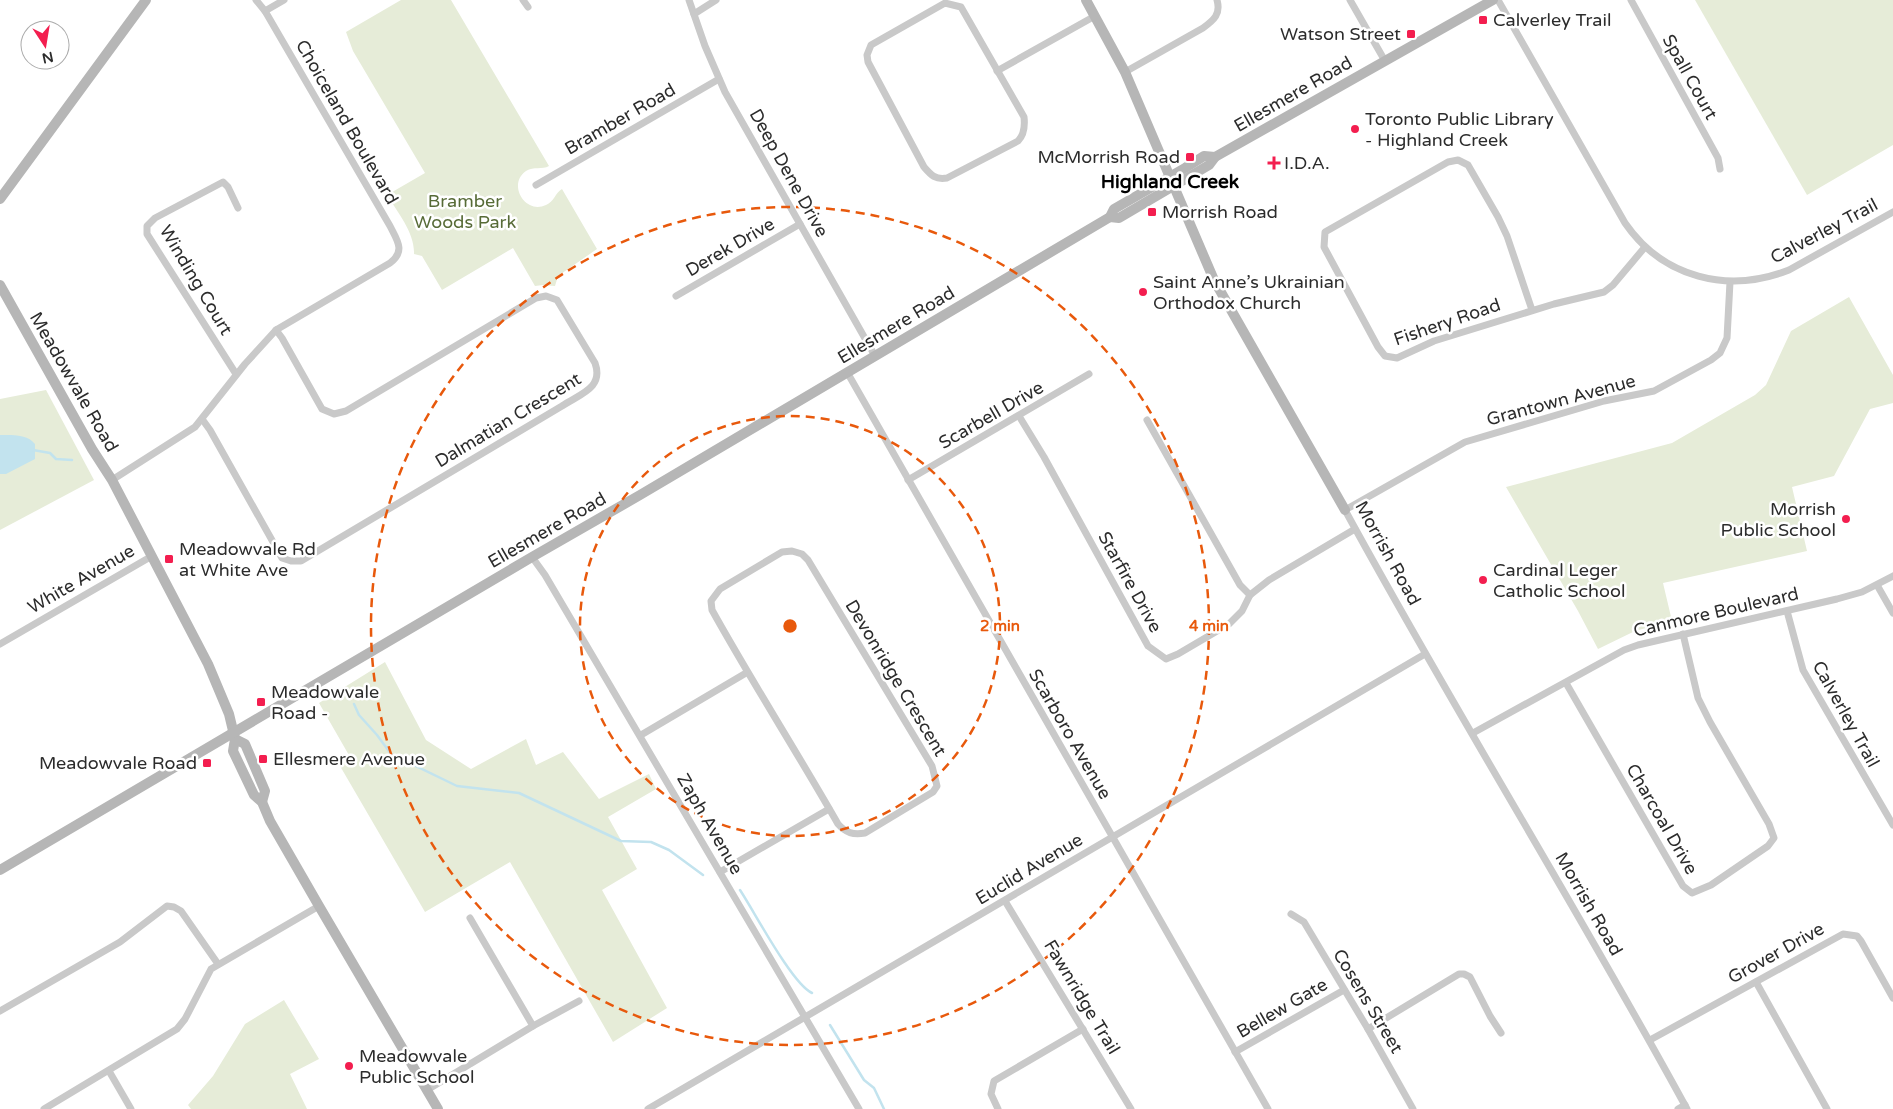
<svg xmlns="http://www.w3.org/2000/svg" width="1893" height="1109" font-family="'Varela Round',sans-serif">
	<style>
		.green { fill: #e6ecd8 }
		.water { fill: #c2e3ee }
		.lines { fill: none; stroke-linecap: round; stroke-linejoin: round }
		.stream { stroke: #c2e3ee; stroke-width: 2.5 }
		.street { stroke: #c9c9c9; stroke-width: 7 }
		.secondary { stroke: #b6b6b6; stroke-width: 10 }
		.ring { fill: none; stroke: #e8590c; stroke-width: 2.5; stroke-dasharray: 9 6 }
		.poi-dot { fill: #f31e4f; stroke: #fff; stroke-width: 2 }
		.labels { text-anchor: middle; dominant-baseline: central; stroke-width: 5; stroke-linejoin: round; paint-order: stroke }
		.poi-label { font-size: 18px; fill: #2c2c2c; stroke: #fff; text-anchor: start }
		.street-label { font-size: 18px; fill: #2c2c2c; stroke: #fff }
		.park-label { font-size: 18px; fill: #576b37; stroke: #fff }
		.neighbourhood-label { font-size: 19px; font-weight: bold; fill: #000; stroke: #fff }
		.centre { fill: #e8590c; stroke: #fff; stroke-width: 2.5 }
		.ring-label { font-size: 15px; text-anchor: middle; font-weight: bold; fill: #e8590c; stroke: #fff; stroke-width: 5; stroke-linejoin: round; paint-order: stroke }
	</style>
	<rect width="100%" height="100%" fill="#fff"/>
	<g class="green">
		<path d="M401 0H451L549 166C542 170 534 166 526 171 507 184 525 215 546 205 554 202 555 193 562 189L597 249 558 276 555 286 543 285 535 286 513 248 442 290 422 256 414 254C415 233 398 213 387 195L425 173 353 51 346 32Z"/>
		<polygon points="1695,0 1893,0 1893,145 1807,195"/>
		<polygon points="1849,297 1893,375 1893,403 1870,409 1834,476 1792,487 1807,551 1663,583 1672,621 1635,631 1598,649 1578,611 1506,487 1672,443 1755,395 1766,385 1791,331"/>
		<polygon points="46,390 94,480 0,530 0,399"/>
		<polygon points="385,662 426,740 471,769 526,739 536,765 563,752 599,799 649,774 656,789 608,817 637,869 602,890 667,1008 613,1042 510,862 425,912 340,766 350,757 319,703"/>
		<polygon points="284,1000 319,1059 290,1074 307,1109 191,1109 188,1105 213,1076 245,1024"/>
	</g>
	<path class="water" d="M0 435C13 435 27 434 35 444V459L6 474H0Z"/>
	<g class="lines">
		<g class="stream">
			<polyline points="33,450 50,453 56,459 72,460"/>
			<polyline points="354,704 359,715 377,735 391,754 457,786 519,793 621,841 651,842 669,850 703,875"/>
			<path d="M740 890C754 911 792 984 812 993"/>
			<polyline points="830,1025 864,1080 874,1088 884,1109"/>
		</g>
		<g class="street">
			<polyline points="523,0 528,7"/>
			<polyline points="689,0 705,46 725,92 875,356"/>
			<polyline points="1350,0 1385,61"/>
			<path d="M1498 0 1625 223C1663 278 1728 294 1789 270L1893 212"/>
			<polyline points="1631,0 1718,158 1720,169"/>
			<path d="M945 3 961 7 1024 117C1025 126 1024 135 1018 141L947 178C935 180 931 175 924 167L868 62 867 55 871 45Z"/>
			<polyline points="265,11 284,0"/>
			<polyline points="694,14 716,0"/>
			<polyline points="997,71 1095,16"/>
			<path d="M1125 72 1203 28C1214 20 1221 14 1217 0"/>
			<polyline points="536,185 719,79"/>
			<polyline points="676,296 800,224"/>
			<polyline points="1532,310 1507,236 1498,217 1468,165 1458,160 1448,162 1325,232 1324,247 1378,347 1385,356 1397,358 1434,341 1554,304 1604,292 1613,285 1645,247"/>
			<polyline points="847,372 1268,1109"/>
			<polyline points="236,374 147,234 147,226 155,218 223,182 228,187 238,208"/>
			<polyline points="1019,416 1044,457 1148,646 1166,659 1178,654 1229,624 1242,611 1250,595 1269,580 1355,529"/>
			<path d="M202 419 210 430 282 558 291 561H301L562 406C580 394 604 388 595 363L557 300 546 296 536 298 346 411 334 414 322 409 282 338 276 330"/>
			<polyline points="1147,420 1240,585 1250,595"/>
			<path d="M112 480 195 427 245 364 276 330 390 263C406 251 397 240 390 226L265 11 256 0"/>
			<polyline points="908,480 1089,374"/>
			<path d="M792 551 802 554 808 560 932 766 937 786 933 792 865 833C853 835 846 833 838 824 797 752 752 682 712 610L711 601 720 589 782 552Z"/>
			<polyline points="532,557 545,575 859,1109"/>
			<polyline points="1877,585 1893,613"/>
			<polyline points="1787,611 1803,670 1893,825"/>
			<polyline points="0,644 152,556"/>
			<polyline points="1566,683 1683,886 1692,893 1711,885 1768,846 1774,838 1769,824 1710,722 1698,698 1683,634"/>
			<polyline points="1473,733 1624,650 1638,645 1837,599 1862,592 1893,576"/>
			<polyline points="641,735 746,673"/>
			<polyline points="720,872 829,809"/>
			<polyline points="1005,901 1131,1109"/>
			<polyline points="1291,914 1304,922 1368,1029 1413,1109"/>
			<polyline points="470,918 533,1026"/>
			<polyline points="1756,982 1827,1109"/>
			<polyline points="0,1011 120,942 167,906 174,907 181,911 218,964"/>
			<polyline points="1368,1029 1459,974 1464,974 1470,977 1490,1016 1501,1033"/>
			<polyline points="1650,1040 1843,934 1857,936 1861,941 1893,998"/>
			<polyline points="1235,1052 1344,990"/>
			<polyline points="109,1071 131,1109"/>
			<polyline points="427,1090 533,1026 579,1001"/>
			<polyline points="44,1109 177,1029 185,1019 211,969 319,906"/>
			<polyline points="648,1109 1425,654"/>
			<polyline points="998,1109 991,1094 994,1081 1083,1029"/>
			<polyline points="1678,1109 1685,1105"/>
			<path d="M1687 1109C1577 907 1455 712 1345 510L1465 442 1604 401 1654 391 1711 360 1720 353 1727 338 1730 282"/>
		</g>
		<g class="secondary">
			<polyline points="1086,0 1125,72 1214,280 1345,510"/>
			<polyline points="0,199 146,0"/>
			<polyline points="1110,217 1119,218 1209,165 1215,157 1493,0"/>
			<polyline points="0,285 92,449 112,480 208,664 229,714 235,739 233,751 254,795 262,802 270,821 319,906 438,1109"/>
			<polyline points="235,739 245,744 265,791 262,802"/>
			<polyline points="0,870 532,557 640,495 1110,217 1114,209 1185,168 1204,156 1215,157"/>
		</g>
	</g>
	<g class="ring">
		<circle cx="790" cy="626" r="210"/>
		<circle cx="790" cy="626" r="419"/>
	</g>
	<g class="poi-dot">
		<rect x="1478" y="15" width="10" height="10" rx="2.5"/>
		<rect x="1406" y="29" width="10" height="10" rx="2.5"/>
		<circle cx="1355" cy="129" r="5"/>
		<rect x="1185" y="152" width="10" height="10" rx="2.5"/>
		<path d="M1271.5 155.5h5v5h5v5h-5v5h-5v-5h-5v-5h5z"/>
		<rect x="1147" y="207" width="10" height="10" rx="2.5"/>
		<circle cx="1143" cy="292" r="5"/>
		<circle cx="1846" cy="519" r="5"/>
		<rect x="164" y="554" width="10" height="10" rx="2.5"/>
		<circle cx="1483" cy="580" r="5"/>
		<rect x="256" y="697" width="10" height="10" rx="2.5"/>
		<rect x="258" y="754" width="10" height="10" rx="2.5"/>
		<rect x="202" y="758" width="10" height="10" rx="2.5"/>
		<circle cx="349" cy="1066" r="5"/>
	</g>
	<g class="labels">
		<g class="poi-label">
			<text x="1493" y="20">Calverley Trail</text>
			<text x="1401" y="34" text-anchor="end">Watson Street</text>
			<text x="1365" y="119">Toronto Public Library<tspan x="1365" dy="21">- Highland Creek</tspan></text>
			<text x="1180" y="157" text-anchor="end">McMorrish Road</text>
			<text x="1284" y="163">I.D.A.</text>
			<text x="1162" y="212">Morrish Road</text>
			<text x="1153" y="282">Saint Anne’s Ukrainian<tspan x="1153" dy="21">Orthodox Church</tspan></text>
			<text x="1836" y="509" text-anchor="end">Morrish<tspan x="1836" dy="21">Public School</tspan></text>
			<text x="179" y="549">Meadowvale Rd<tspan x="179" dy="21">at White Ave</tspan></text>
			<text x="1493" y="570">Cardinal Leger<tspan x="1493" dy="21">Catholic School</tspan></text>
			<text x="271" y="692">Meadowvale<tspan x="271" dy="21">Road -</tspan></text>
			<text x="273" y="759">Ellesmere Avenue</text>
			<text x="197" y="763" text-anchor="end">Meadowvale Road</text>
			<text x="359" y="1056">Meadowvale<tspan x="359" dy="21">Public School</tspan></text>
		</g>
		<g class="street-label">
			<text transform="translate(1690 77) rotate(61)">Spall Court</text>
			<text transform="translate(1293 94) rotate(-30)">Ellesmere Road</text>
			<text transform="translate(620 119) rotate(-30)">Bramber Road</text>
			<text transform="translate(347 122) rotate(60)">Choiceland Boulevard</text>
			<text transform="translate(789 173) rotate(61)">Deep Dene Drive</text>
			<text transform="translate(1824 231) rotate(-28)">Calverley Trail</text>
			<text transform="translate(730 247) rotate(-30)">Derek Drive</text>
			<text transform="translate(196 280) rotate(59)">Winding Court</text>
			<text transform="translate(1447 322) rotate(-19)">Fishery Road</text>
			<text transform="translate(896 325) rotate(-31)">Ellesmere Road</text>
			<text transform="translate(74 382) rotate(60)">Meadowvale Road</text>
			<text transform="translate(1561 400) rotate(-15)">Grantown Avenue</text>
			<text transform="translate(991 415) rotate(-30)">Scarbell Drive</text>
			<text transform="translate(508 420) rotate(-31)">Dalmatian Crescent</text>
			<text transform="translate(547 530) rotate(-30)">Ellesmere Road</text>
			<text transform="translate(1388 553) rotate(61)">Morrish Road</text>
			<text transform="translate(81 579) rotate(-30)">White Avenue</text>
			<text transform="translate(1130 582) rotate(61)">Starfire Drive</text>
			<text transform="translate(1716 612) rotate(-13)">Canmore Boulevard</text>
			<text transform="translate(896 678) rotate(59)">Devonridge Crescent</text>
			<text transform="translate(1846 714) rotate(61)">Calverley Trail</text>
			<text transform="translate(1070 734) rotate(60)">Scarboro Avenue</text>
			<text transform="translate(1662 819) rotate(60)">Charcoal Drive</text>
			<text transform="translate(710 824) rotate(60)">Zaph Avenue</text>
			<text transform="translate(1029 869) rotate(-31)">Euclid Avenue</text>
			<text transform="translate(1589 904) rotate(60)">Morrish Road</text>
			<text transform="translate(1776 953) rotate(-29)">Grover Drive</text>
			<text transform="translate(1082 997) rotate(59)">Fawnridge Trail</text>
			<text transform="translate(1368 1001) rotate(59)">Cosens Street</text>
			<text transform="translate(1282 1008) rotate(-30)">Bellew Gate</text>
		</g>
		<g class="park-label">
			<text x="465" y="201">Bramber<tspan x="465" dy="21">Woods Park</tspan></text>
		</g>
		<g class="neighbourhood-label">
			<text x="1170" y="182">Highland Creek</text>
		</g>
	</g>
	<circle cx="790" cy="626" r="8" class="centre"/>
	<g class="ring-label">
		<text x="1000" y="631">2 min</text>
		<text x="1209" y="631">4 min</text>
	</g>
	<g transform="translate(45 45) rotate(168)"><circle r="24" fill="#ffffff" stroke="#ababab"/>
	<path d="M0-4L9 19L0 12L-9 19Z" fill="#f31e4f"/>
	<text y="-8" font-size="14" font-weight="bold" text-anchor="middle" fill="#2c2c2c">N</text>
	</g>
</svg>
